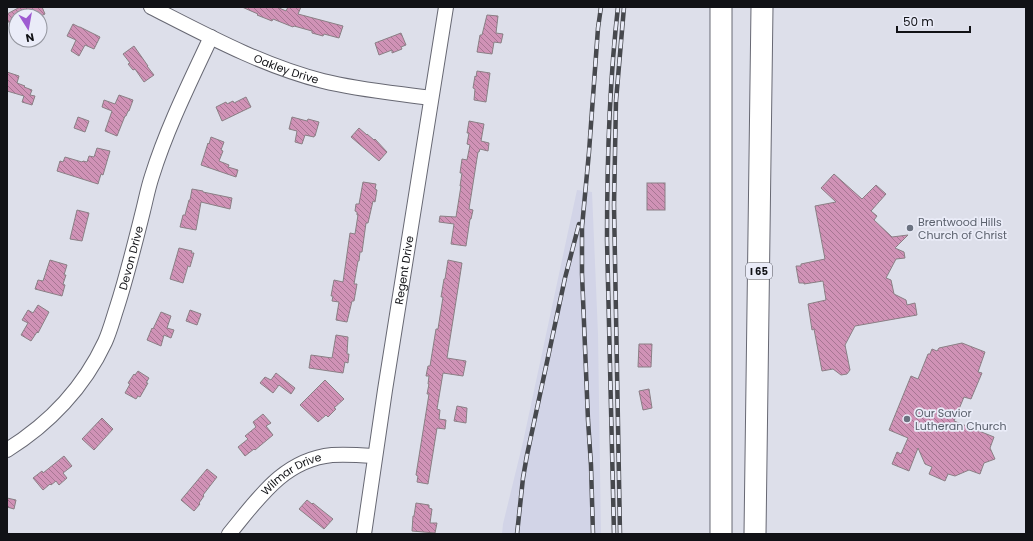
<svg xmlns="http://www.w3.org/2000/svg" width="1033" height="541" font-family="Poppins,sans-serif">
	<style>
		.built { fill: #d2d4e7 }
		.building { fill: url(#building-back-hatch); stroke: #8a7f85 }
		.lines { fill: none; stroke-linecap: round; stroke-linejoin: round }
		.minor-casing { stroke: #676873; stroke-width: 16 }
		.highway-casing { stroke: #676873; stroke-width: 23 }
		.minor { stroke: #fff; stroke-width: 14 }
		.highway { stroke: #fff; stroke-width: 21 }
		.rail-casing { stroke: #46484d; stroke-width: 4.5 }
		.rail { stroke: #eaecf8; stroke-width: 3; stroke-dasharray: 9; stroke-linecap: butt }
		.worship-dot { fill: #6b7280; stroke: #eaecf8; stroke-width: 1.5 }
		.labels { text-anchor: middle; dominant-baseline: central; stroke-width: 3.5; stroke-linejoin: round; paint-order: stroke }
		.shield { fill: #eaecf8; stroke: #52535a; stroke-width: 1 }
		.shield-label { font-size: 10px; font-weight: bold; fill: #111216 }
		.street-label { font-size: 11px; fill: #111216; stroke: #eaecf8 }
		.worship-label { font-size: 11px; fill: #5b616d; stroke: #eaecf8; text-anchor: start }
	</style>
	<defs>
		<pattern id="building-back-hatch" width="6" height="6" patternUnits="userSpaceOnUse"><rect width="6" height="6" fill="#d092b6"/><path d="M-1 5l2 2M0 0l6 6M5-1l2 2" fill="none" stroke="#a77693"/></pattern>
	</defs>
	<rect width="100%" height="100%" fill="#dddfea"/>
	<polygon class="built" points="577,190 592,192 598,334 601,534 502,534 503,524 523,442"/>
	<g class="building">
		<polygon points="20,7 42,7 45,14 41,16 16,16 16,23 11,26 7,19 7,14"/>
		<polygon points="242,7 277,7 286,11 288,7 301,7 298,14 343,26 339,38 324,34 323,36 312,33 312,31 294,26 293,27 273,19 272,21 257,15 258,14"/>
		<polygon points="487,15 498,16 496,33 503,34 501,43 494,42 492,54 477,52 480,35 482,35"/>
		<polygon points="73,24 79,27 80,27 100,37 94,49 85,45 79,56 71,51 76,40 67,36"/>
		<polygon points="401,33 406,45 401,47 402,49 392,53 392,50 379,55 375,43"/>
		<polygon points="134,46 148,66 147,66 154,75 144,82 135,69 133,70 128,64 130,63 123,54"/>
		<polygon points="477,71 490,73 486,102 474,100 475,89 473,88 475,76 476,77"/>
		<polygon points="7,72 19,76 17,83 25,86 24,87 32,90 30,95 35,96 32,105 22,102 24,96 7,91"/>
		<polygon points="119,95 133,100 129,111 128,111 126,116 125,116 117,136 105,131 112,111 102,107 104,100 115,104"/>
		<polygon points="246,97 251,107 222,121 216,107 226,102 227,104 233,101 234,103"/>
		<polygon points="78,117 89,121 85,132 74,128"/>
		<polygon points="292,117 307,121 308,119 319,122 315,136 314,136 314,137 305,135 302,144 295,142 297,131 289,129"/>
		<polygon points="469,121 484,124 481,141 489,143 488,151 480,149 479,152 478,152 469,209 473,210 471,219 470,219 466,246 451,244 454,224 439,222 440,216 456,217 461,186 460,186 462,173 460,173 462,159 467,160 470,145 467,144 469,133 467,133"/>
		<polygon points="359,128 367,135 367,134 374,140 375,139 387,152 379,161 351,137"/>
		<polygon points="211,137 224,142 221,150 223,151 219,161 229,165 228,167 238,170 236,177 201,165 208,143 209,144"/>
		<polygon points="97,148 110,151 103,175 101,174 98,184 57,171 60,161 63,162 65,157 82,162 83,161 87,162 89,156 94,157"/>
		<polygon points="834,174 862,199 876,185 886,194 871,211 877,216 874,220 892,237 908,235 895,248 904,252 905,258 896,259 886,278 891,280 894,294 906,300 907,305 915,303 917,315 855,326 845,345 850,370 847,374 841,375 833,369 822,371 814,329 812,330 808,304 826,300 823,281 804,284 804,283 799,283 796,266 801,266 801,264 825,259 815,206 836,202 821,188"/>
		<polygon points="363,182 376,184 375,189 377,190 375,202 373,201 368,223 366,223 362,252 360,252 359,261 358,261 354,284 357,284 354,301 352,301 347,322 336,320 339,302 332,301 333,296 331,296 334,280 343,282 350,233 355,234 358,215 357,215 357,212 355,211 356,204 359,204"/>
		<rect x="647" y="183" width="18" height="27"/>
		<polygon points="192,189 203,191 203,192 232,198 230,209 201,202 196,230 180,227 183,215 185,215 189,200 190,200"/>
		<polygon points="77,210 89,213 82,241 70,239"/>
		<polygon points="179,248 192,251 191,253 194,253 190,267 188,266 183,283 170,279"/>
		<polygon points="50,260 67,265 64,275 66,275 63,284 65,285 62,296 35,289 38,280 43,281"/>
		<polygon points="448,260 462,263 447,358 466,361 463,376 443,373 437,409 440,410 439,419 446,420 445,429 437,428 428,484 417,482 418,476 416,475 429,394 427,394 429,384 428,384 429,376 426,376 428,366 430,366 436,329 438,329 443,297 441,297 444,279 445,279"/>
		<polygon points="38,305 49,312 38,333 37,332 31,341 21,335 28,323 22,320 28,310 33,313"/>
		<polygon points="190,310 201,314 197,325 186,321"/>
		<polygon points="161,312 171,316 167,328 174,330 171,338 164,335 161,346 147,340 152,328 153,329"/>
		<polygon points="336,335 348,337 347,354 349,354 348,363 345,362 343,373 309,368 311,355 332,358"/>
		<polygon points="962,343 985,352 978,372 982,373 971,399 964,397 954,421 994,437 990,448 995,459 984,463 980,474 969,470 955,476 948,474 945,481 929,474 932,467 925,464 918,448 909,471 892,464 897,452 901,454 908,438 889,430 911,376 918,379 928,354 930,354 932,349 937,351 939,348"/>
		<polygon points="639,344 652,344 651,367 638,367"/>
		<polygon points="138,371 149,378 146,383 148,383 140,397 138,396 136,399 125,393 130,384 128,383 134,374 135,375"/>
		<polygon points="276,373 295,388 291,394 279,385 273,393 260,383 265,377 271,380"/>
		<polygon points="325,380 344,399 334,408 336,409 328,417 326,415 318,422 300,405"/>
		<polygon points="649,389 652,408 643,410 639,391"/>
		<polygon points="457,406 467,408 466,423 454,421"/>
		<polygon points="263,414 271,423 266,426 273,435 255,450 254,449 245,456 238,447 248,439 245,436 256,427 253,422"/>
		<polygon points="102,418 113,429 94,450 82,439"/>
		<polygon points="64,456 72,466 63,473 67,478 59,485 56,481 51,485 50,484 43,490 33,478 42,471 43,473"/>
		<polygon points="207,469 217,477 203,495 204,496 199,503 200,504 194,511 181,500"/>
		<polygon points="7,498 16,500 14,509 7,507"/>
		<polygon points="307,500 312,504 313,503 333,519 324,529 299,509"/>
		<polygon points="416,503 429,505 429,508 432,509 430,523 437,523 435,533 412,531 413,516 414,516"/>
	</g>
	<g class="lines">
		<defs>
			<g id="minor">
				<path id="s1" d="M151 7C206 35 263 66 323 81 359 90 396 93 431 98"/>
				<path id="s2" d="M7 450C49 424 84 387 105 342 110 331 113 319 117 307 127 276 135 243 143 211 146 199 148 188 152 176 167 128 190 82 211 37"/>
				<path id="s3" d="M229 534C258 499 283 460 332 455 346 454 360 455 375 456"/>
				<path id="s4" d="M364 534 385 390 446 7"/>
			</g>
			<g id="highway">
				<polyline points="721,7 721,534"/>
				<polyline points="755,534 762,7"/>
			</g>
		</defs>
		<use href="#minor" class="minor-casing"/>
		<use href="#highway" class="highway-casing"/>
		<use href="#minor" class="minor"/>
		<use href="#highway" class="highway"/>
		<defs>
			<g id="rail">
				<polyline points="517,534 523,478 527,455 565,278 579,224"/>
				<polyline points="593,534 591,465 588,420 582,274 582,227 589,152 598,28 601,7"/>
				<path d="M614 534 607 240C607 162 609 84 618 7"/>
				<polyline points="620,534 614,205 616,101 624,7"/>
			</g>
		</defs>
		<use href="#rail" class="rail-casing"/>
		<use href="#rail" class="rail"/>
	</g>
	<g class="worship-dot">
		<circle cx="910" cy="228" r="4"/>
		<circle cx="907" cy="419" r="4"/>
	</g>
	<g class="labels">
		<rect class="shield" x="746" y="263" width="26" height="16" rx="3"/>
		<g class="shield-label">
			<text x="759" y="271">I 65</text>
		</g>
		<g class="street-label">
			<text stroke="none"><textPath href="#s1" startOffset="149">Oakley Drive</textPath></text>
			<text stroke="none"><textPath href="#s2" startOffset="236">Devon Drive</textPath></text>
			<text stroke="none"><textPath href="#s4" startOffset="267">Regent Drive</textPath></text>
			<text stroke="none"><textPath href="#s3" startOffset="88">Wilmar Drive</textPath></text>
		</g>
		<g class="worship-label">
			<text x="918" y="222">Brentwood Hills<tspan x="918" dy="13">Church of Christ</tspan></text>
			<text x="915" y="413">Our Savior<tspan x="915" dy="13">Lutheran Church</tspan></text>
		</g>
	</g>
	<rect width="1033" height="541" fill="none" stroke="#111216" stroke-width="16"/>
	<g transform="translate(28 28) rotate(169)"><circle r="19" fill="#eaecf8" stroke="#93959e"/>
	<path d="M0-3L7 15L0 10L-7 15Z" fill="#9e5bd1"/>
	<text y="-6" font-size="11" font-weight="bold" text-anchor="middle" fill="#111216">N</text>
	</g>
	<path d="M897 26v6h73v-6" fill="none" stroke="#111216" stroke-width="2"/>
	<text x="903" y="26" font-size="12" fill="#111216" stroke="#eaecf8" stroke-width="3" paint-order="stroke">50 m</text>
</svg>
